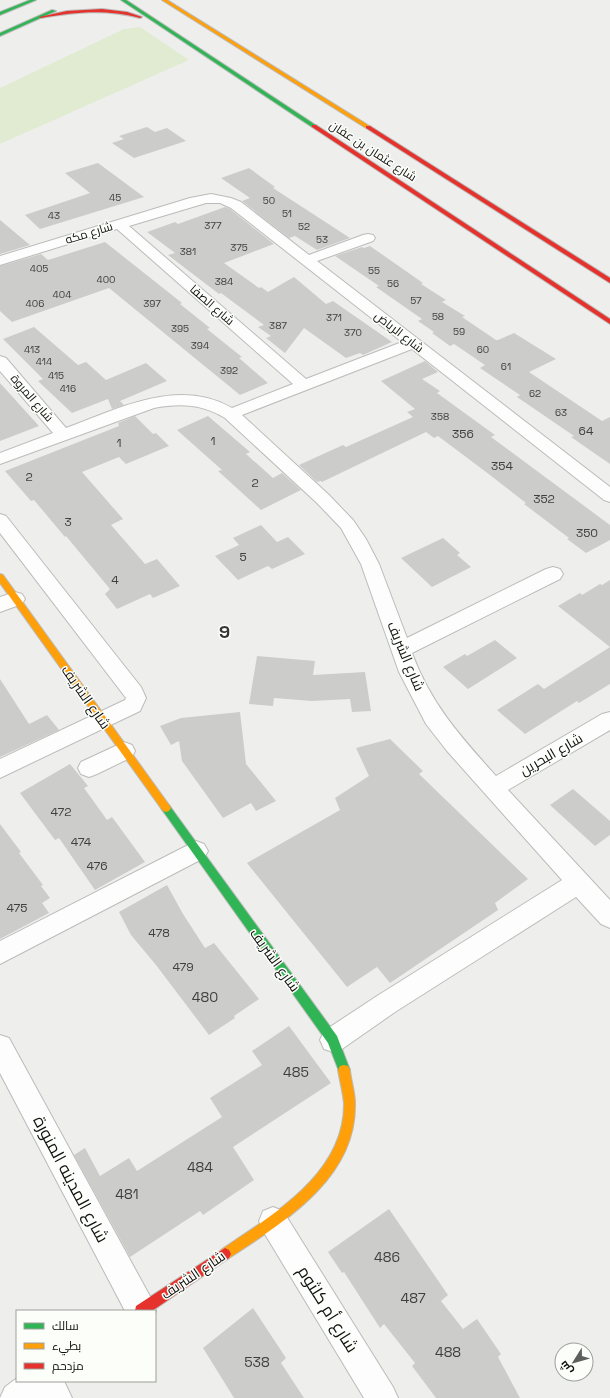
<svg xmlns="http://www.w3.org/2000/svg" width="610" height="1398" font-family="'Space Grotesk',Cairo,sans-serif">
	<style>
		.green { fill: #e1ebd1 }
		.building { fill: #cccdcb }
		.lines { fill: none; stroke-linecap: round; stroke-linejoin: round }
		.street-casing { stroke: #bbbcba; stroke-width: 2 }
		.fast-casing { stroke: #bbbcba; stroke-width: 2 }
		.slow-casing { stroke: #bbbcba; stroke-width: 2 }
		.jam-casing { stroke: #bbbcba; stroke-width: 2 }
		.street { fill: #fcfdfc; fill-rule: evenodd }
		.fast { fill: #30b455; fill-rule: evenodd }
		.slow { fill: #ff9f0a; fill-rule: evenodd }
		.jam { fill: #e5322d; fill-rule: evenodd }
		.labels { text-anchor: middle; dominant-baseline: central; stroke-width: 3; stroke-linejoin: round; paint-order: stroke }
		.far-number-label { font-size: 10px; fill: #3f3f3e }
		.far-street-label { font-size: 12px; fill: #10100f; stroke: #fcfef9 }
		.number-label { font-size: 12px; fill: #3f3f3e }
		.street-label { font-size: 14px; fill: #10100f; stroke: #fcfef9 }
		.near-number-label { font-size: 14px; fill: #3f3f3e }
		.near-street-label { font-size: 17px; fill: #10100f; stroke: #fcfef9 }
		.district-label { font-size: 18px; font-weight: bold; letter-spacing: 1px; fill: #363734; stroke: #fcfef9 }
	</style>
	<rect width="100%" height="100%" fill="#eeefed"/>
	<polygon class="green" points="140,27 189,60 0,144 0,88 124,29"/>
	<g class="building">
		<polygon points="147,127 155,132 167,128 186,141 134,158 112,143 124,139 119,136"/>
		<polygon points="98,163 144,197 40,229 25,215 90,193 65,173"/>
		<polygon points="249,168 275,187 273,188 350,238 317,250 295,236 289,238 242,201 250,198 221,178"/>
		<polygon points="225,207 230,209 274,244 224,263 259,288 261,287 268,292 294,277 326,304 333,301 392,342 363,355 360,353 346,358 304,328 285,353 266,338 271,336 258,327 264,325 221,293 219,294 168,255 175,253 147,232 175,222 178,224"/>
		<polygon points="0,220 30,245 0,254"/>
		<polygon points="105,242 182,303 180,304 210,328 207,329 242,357 239,358 268,383 240,395 109,288 12,322 0,311 0,266 41,254 48,260"/>
		<polygon points="370,246 423,283 421,284 446,300 442,302 465,316 462,317 496,340 498,340 514,333 556,359 529,372 602,421 610,417 610,464 571,437 574,436 517,397 520,395 480,368 485,365 454,344 450,346 432,333 434,332 418,321 422,319 376,287 379,286 335,256 362,247 364,248"/>
		<polygon points="34,327 78,365 86,362 106,380 146,363 167,381 120,401 124,405 112,409 108,399 72,413 38,381 43,379 3,339"/>
		<polygon points="425,361 438,372 422,379 440,391 437,393 495,435 491,437 610,525 610,540 586,553 567,539 569,538 524,504 526,503 486,472 438,436 434,438 426,432 322,482 321,481 317,482 299,465 343,445 346,447 413,417 407,412 415,409 381,381"/>
		<polygon points="0,383 39,426 0,441"/>
		<polygon points="135,416 153,434 156,433 169,446 126,464 119,457 82,472 123,519 111,525 145,564 157,559 180,586 153,598 150,594 117,609 105,594 110,589 66,536 65,537 34,500 31,501 5,471 119,426 118,423"/>
		<polygon points="208,416 250,452 246,454 273,478 282,473 301,490 261,510 218,471 222,470 177,430"/>
		<polygon points="261,525 277,542 288,537 305,554 272,569 268,566 238,580 215,556 239,545 233,538"/>
		<polygon points="443,538 460,553 457,555 471,567 432,587 401,558"/>
		<polygon points="610,580 610,684 579,703 577,701 525,734 497,710 538,684 544,689 610,647 558,606 580,593 582,595 600,584 602,585"/>
		<polygon points="495,640 517,658 468,689 443,667 465,654 467,656"/>
		<polygon points="257,656 315,661 313,675 365,672 371,711 352,712 350,699 312,701 274,698 273,706 249,704"/>
		<polygon points="0,679 29,724 47,715 59,730 0,757"/>
		<polygon points="240,712 246,764 276,801 256,811 251,803 223,818 182,761 179,741 171,745 160,726 181,718"/>
		<polygon points="390,739 423,771 419,774 528,879 495,903 498,910 390,983 377,967 347,987 247,863 340,810 335,798 369,776 356,748"/>
		<polygon points="70,764 88,786 84,788 107,820 112,817 145,862 95,890 59,838 55,840 20,793"/>
		<polygon points="573,789 610,821 610,835 595,846 550,805"/>
		<polygon points="0,824 21,852 19,853 43,885 41,886 50,898 42,903 49,913 0,939"/>
		<polygon points="167,885 183,914 205,948 214,943 259,999 234,1016 235,1018 209,1035 156,965 131,935 119,912"/>
		<polygon points="289,1026 331,1083 233,1147 254,1180 203,1215 200,1211 130,1257 74,1155 85,1148 100,1176 129,1158 137,1171 222,1117 210,1098 262,1065 252,1051"/>
		<polygon points="389,1209 448,1295 441,1301 463,1329 477,1319 501,1354 498,1357 520,1398 436,1398 412,1366 415,1363 384,1324 380,1328 344,1272 342,1273 328,1252"/>
		<polygon points="253,1308 286,1358 281,1363 304,1398 234,1398 203,1348"/>
	</g>
	<g class="lines">
		<defs>
			<g id="street">
				<path d="M211 194 231 198 241 202 309 255 363 235 368 234 373 235 375 238 373 241 317 261 610 487V502L604 500 412 349 242 415 329 495 353 520 366 539 379 564 407 638 546 569 553 567 560 569 563 574 560 579 412 653C431 704 460 736 496 776L602 714 610 712V730L508 790 610 900V928L601 924 576 897 395 1012 342 1049 333 1052 324 1049 320 1040 324 1031 377 996 562 880 447 751 426 724 399 672 361 564 341 528 317 503 225 418C202 404 180 403 154 408L0 464V453L53 433 0 371V356L6 358 66 428C118 409 178 377 232 408L293 384 117 229 0 265V256L190 198ZM206 203H220L231 208 402 342 306 379 129 226Z"/>
				<polygon points="0,514 6,516 141,687 146,698 140,711 0,778 0,759 125,700 126,698 0,533"/>
				<polygon points="15,592 22,594 25,599 22,604 0,612 0,597"/>
				<polygon points="124,742 132,745 135,751 132,757 97,774 89,777 81,774 78,768 81,762"/>
				<polygon points="196,841 204,844 208,851 204,858 0,964 0,941"/>
				<polygon points="0,1035 9,1038 152,1300 156,1311 155,1314 155,1311 125,1311 0,1073"/>
				<polygon points="273,1207 283,1211 393,1387 398,1398 364,1398 263,1231 259,1221 263,1211"/>
				<polygon points="17,1378 17,1381 64,1381 72,1398 0,1398 5,1387"/>
			</g>
			<g id="fast">
				<polygon points="30,0 36,0 0,15 0,12"/>
				<polygon points="121,0 126,0 317,126 312,127"/>
				<polygon points="52,10 56,11 0,36 0,33"/>
				<polygon points="166,804 169,805 337,1036 350,1070 348,1074 344,1075 340,1074 328,1043 163,811 161,808 163,805"/>
			</g>
			<g id="slow">
				<polygon points="162,0 167,0 371,127 366,128"/>
				<polygon points="0,574 3,575 169,805 171,808 169,811 166,812 163,811 0,583"/>
				<path d="M344 1065 348 1066 350 1070C351 1081 355 1092 355 1103 357 1178 284 1222 229 1258L225 1260 221 1258 219 1254 221 1250C272 1215 345 1174 344 1103 343 1093 340 1081 338 1070L340 1066Z"/>
			</g>
			<g id="jam">
				<path d="M102 9 127 12 142 17 140 18C105 9 76 12 41 18L39 17 67 11Z"/>
				<polygon points="312,125 316,125 610,319 610,324 312,127"/>
				<polygon points="366,126 370,126 610,278 610,283 366,128"/>
				<polygon points="225,1248 229,1250 231,1254 229,1258 152,1311 135,1311 136,1306"/>
			</g>
		</defs>
		<use href="#street" class="street-casing"/>
		<use href="#fast" class="fast-casing"/>
		<use href="#slow" class="slow-casing"/>
		<use href="#jam" class="jam-casing"/>
		<use href="#street" class="street"/>
		<use href="#fast" class="fast"/>
		<use href="#slow" class="slow"/>
		<use href="#jam" class="jam"/>
	</g>
	<g class="labels">
		<g class="far-number-label">
			<text x="115" y="197">45</text>
			<text x="269" y="200">50</text>
			<text x="287" y="213">51</text>
			<text x="54" y="215">43</text>
			<text x="213" y="225">377</text>
			<text x="304" y="226">52</text>
			<text x="322" y="239">53</text>
			<text x="239" y="247">375</text>
			<text x="188" y="251">381</text>
			<text x="39" y="268">405</text>
			<text x="374" y="270">55</text>
			<text x="106" y="279">400</text>
			<text x="224" y="281">384</text>
			<text x="393" y="283">56</text>
			<text x="62" y="294">404</text>
			<text x="416" y="300">57</text>
			<text x="35" y="303">406</text>
			<text x="152" y="303">397</text>
			<text x="438" y="316">58</text>
			<text x="334" y="317">371</text>
			<text x="278" y="325">387</text>
			<text x="180" y="328">395</text>
			<text x="459" y="331">59</text>
			<text x="353" y="332">370</text>
			<text x="200" y="345">394</text>
			<text x="32" y="349">413</text>
			<text x="483" y="349">60</text>
			<text x="44" y="361">414</text>
			<text x="506" y="366">61</text>
			<text x="229" y="370">392</text>
			<text x="56" y="375">415</text>
			<text x="68" y="388">416</text>
			<text x="535" y="393">62</text>
			<text x="561" y="412">63</text>
			<text x="440" y="416">358</text>
		</g>
		<g class="far-street-label">
			<text transform="translate(373 151) rotate(33)">شارع عثمان بن عفان</text>
			<text transform="translate(89 233) rotate(-17)">شارع مكه</text>
			<text transform="translate(212 305) rotate(41)">شارع الصفا</text>
			<text transform="translate(399 332) rotate(38)">شارع الرياض</text>
			<text transform="translate(32 398) rotate(49)">شارع المروة</text>
		</g>
		<g class="number-label">
			<text x="586" y="431">64</text>
			<text x="463" y="434">356</text>
			<text x="213" y="441">1</text>
			<text x="119" y="443">1</text>
			<text x="502" y="466">354</text>
			<text x="29" y="477">2</text>
			<text x="255" y="483">2</text>
			<text x="544" y="499">352</text>
			<text x="68" y="522">3</text>
			<text x="587" y="533">350</text>
			<text x="243" y="557">5</text>
			<text x="115" y="580">4</text>
			<text x="61" y="812">472</text>
			<text x="81" y="842">474</text>
			<text x="97" y="866">476</text>
			<text x="17" y="908">475</text>
			<text x="159" y="933">478</text>
			<text x="183" y="967">479</text>
		</g>
		<g class="street-label">
			<text transform="translate(406 656) rotate(67)">شارع الشريف</text>
			<text transform="translate(86 697) rotate(55)">شارع الشريف</text>
			<text transform="translate(551 754) rotate(-30)">شارع البحرين</text>
			<text transform="translate(275 960) rotate(54)">شارع الشريف</text>
			<text transform="translate(193 1275) rotate(-34)">شارع الشريف</text>
		</g>
		<g class="near-number-label">
			<text x="205" y="997">480</text>
			<text x="296" y="1072">485</text>
			<text x="200" y="1167">484</text>
			<text x="127" y="1194">481</text>
			<text x="387" y="1257">486</text>
			<text x="413" y="1298">487</text>
			<text x="448" y="1352">488</text>
			<text x="257" y="1362">538</text>
		</g>
		<g class="near-street-label">
			<text transform="translate(71 1179) rotate(62)">شارع المدينه المنورة</text>
			<text transform="translate(328 1309) rotate(58)">شارع أم كلثوم</text>
		</g>
		<g class="district-label">
			<text x="225" y="631">9</text>
		</g>
	</g>
	<rect x="16" y="1310" width="140" height="72" fill="#fcfef9" stroke="#9e9f9b"/>
	<rect x="24" y="1323" width="20" height="6" fill="#30b455" stroke="#9e9f9b"/>
	<text x="52" y="1330" font-size="12" fill="#10100f">سالك</text>
	<rect x="24" y="1343" width="20" height="6" fill="#ff9f0a" stroke="#9e9f9b"/>
	<text x="52" y="1350" font-size="12" fill="#10100f">بطيء</text>
	<rect x="24" y="1363" width="20" height="6" fill="#e5322d" stroke="#9e9f9b"/>
	<text x="52" y="1370" font-size="12" fill="#10100f">مزدحم</text>
	<g transform="translate(574 1362) rotate(233)"><circle r="19" fill="#fcfef9" stroke="#9e9f9b"/>
	<path d="M0-3L7 15L0 10L-7 15Z" fill="#5e5e5d"/>
	<text y="-6" font-size="11" font-weight="bold" text-anchor="middle" fill="#10100f">ش</text>
	</g>
</svg>
